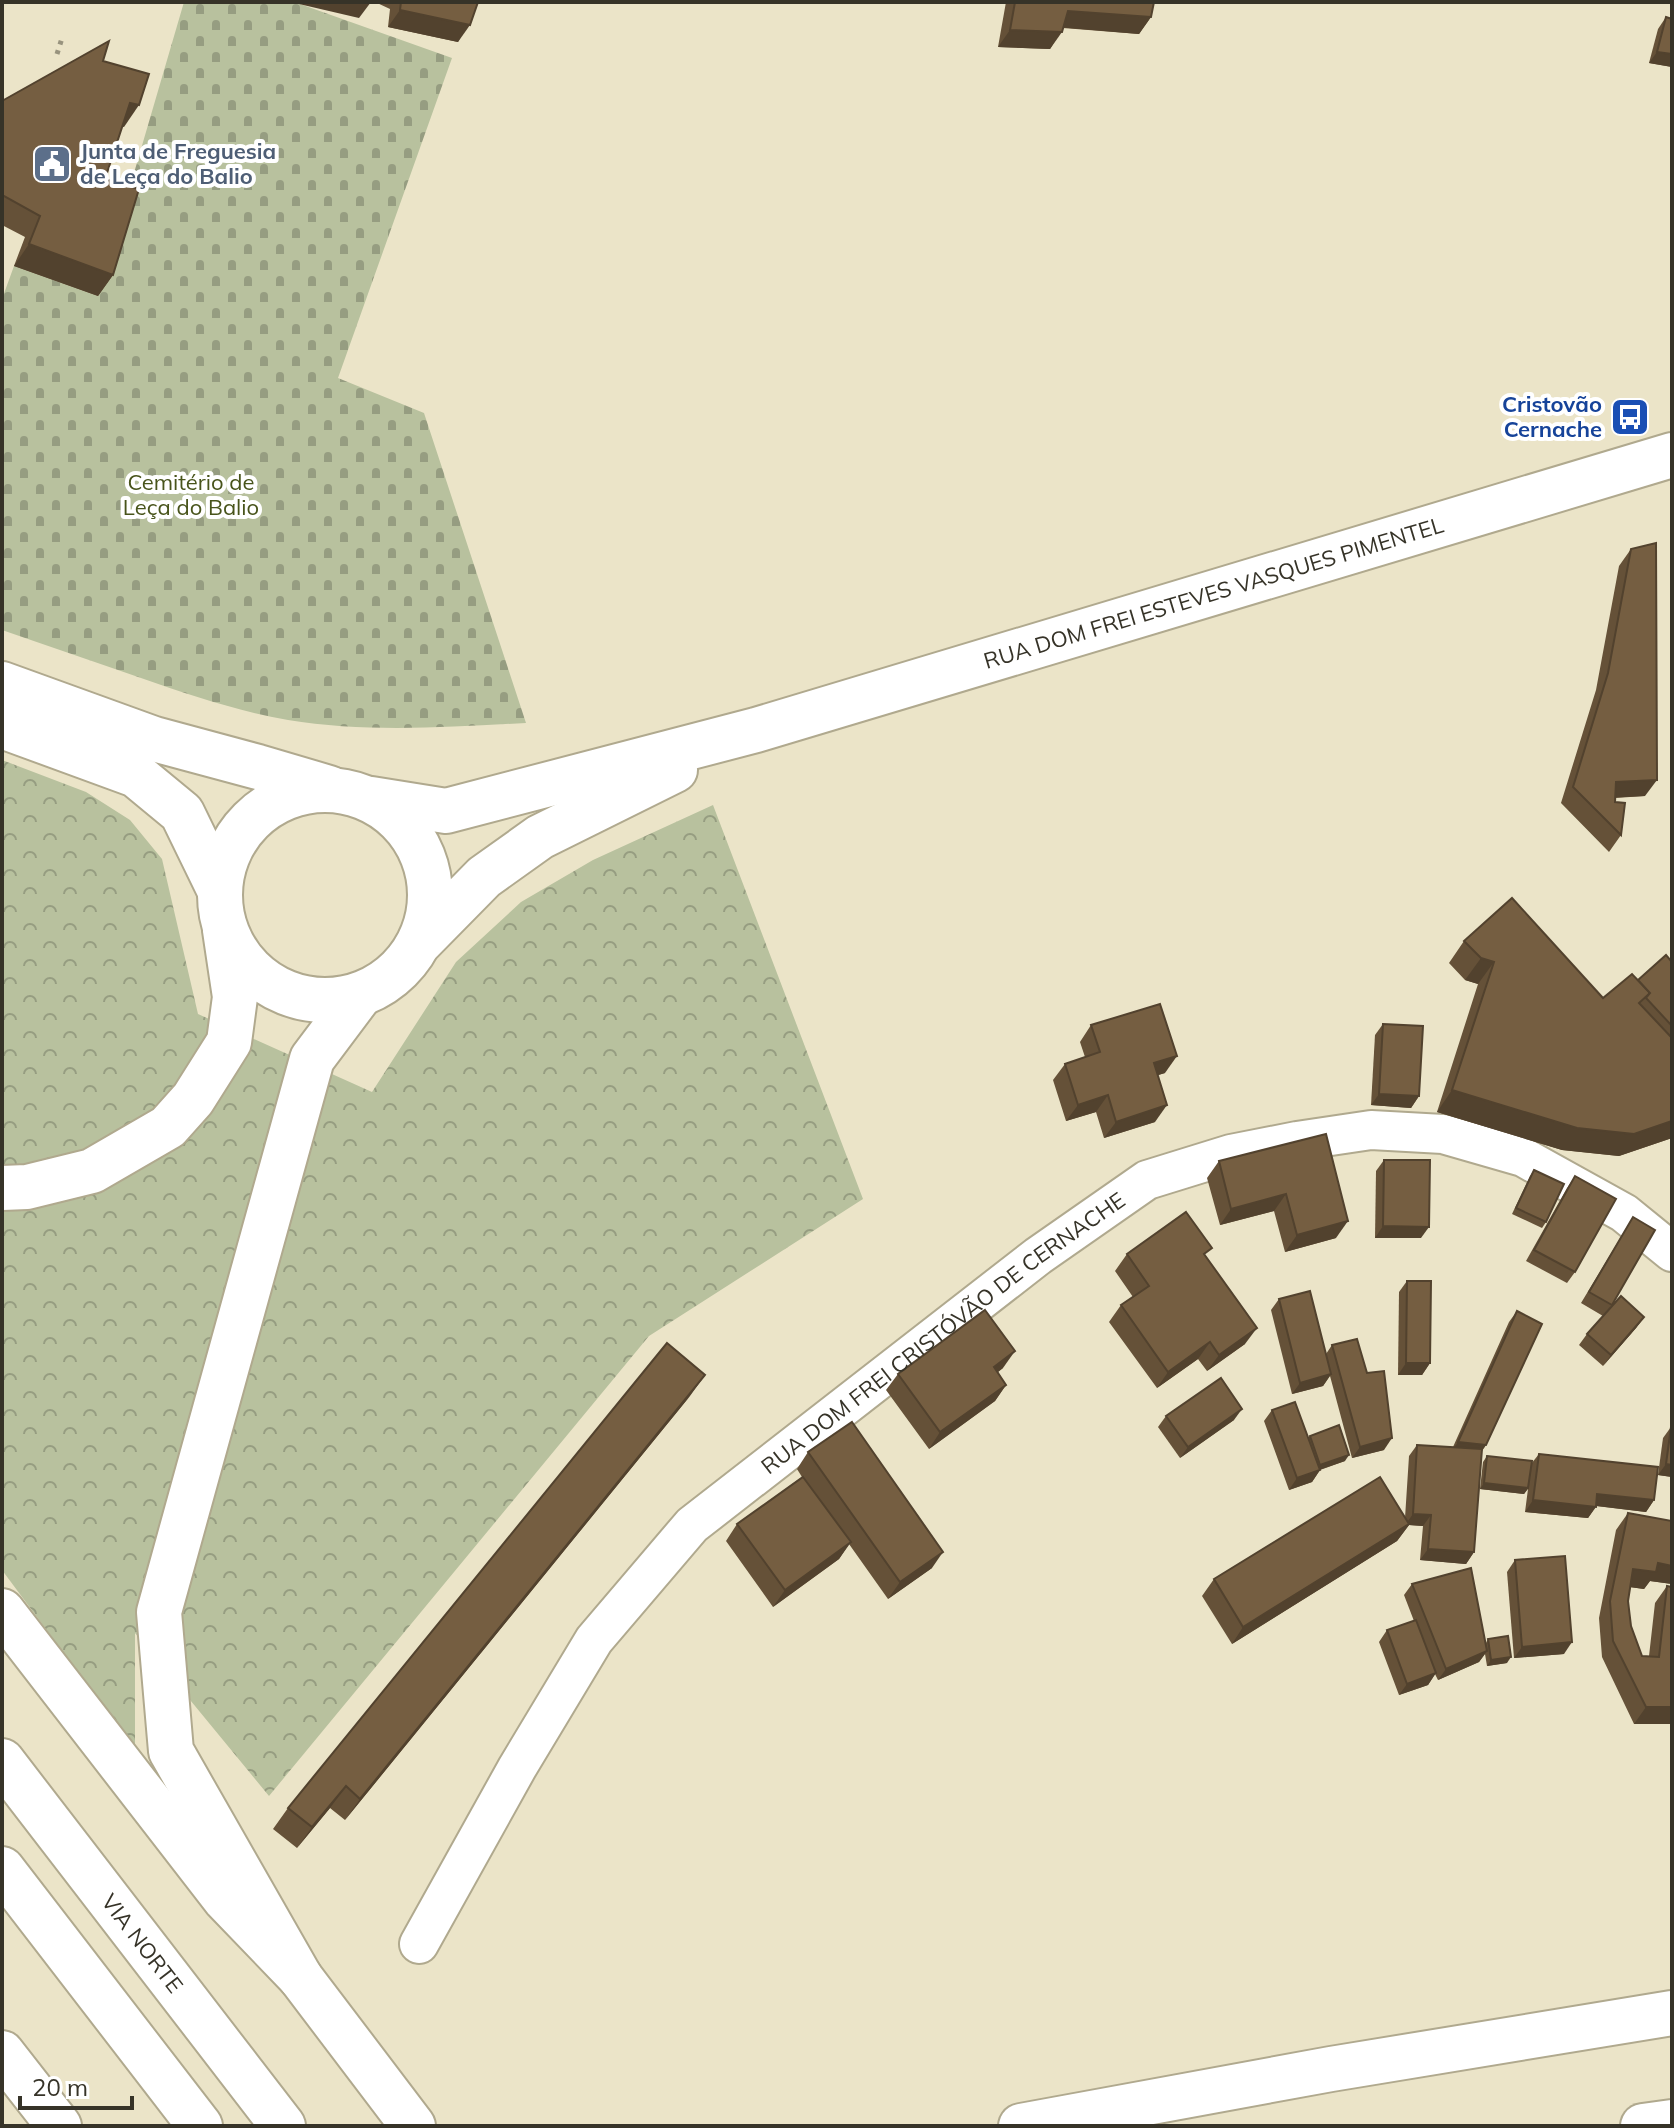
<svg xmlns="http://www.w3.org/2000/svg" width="1674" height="2128" font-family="Mulish,sans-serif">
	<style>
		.forest { fill: url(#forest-crowns) }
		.cemetery { fill: url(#cemetery-stones) }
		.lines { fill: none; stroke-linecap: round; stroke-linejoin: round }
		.street-casing { stroke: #b0a98e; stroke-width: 42 }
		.secondary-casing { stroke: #b0a98e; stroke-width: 48 }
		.highway-casing { stroke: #b0a98e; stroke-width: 48 }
		.path { stroke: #98937e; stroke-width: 5; stroke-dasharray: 4 6; stroke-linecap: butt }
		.street { stroke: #fff; stroke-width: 38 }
		.secondary { stroke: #fff; stroke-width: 44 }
		.highway { stroke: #fff; stroke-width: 44 }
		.wall { fill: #655138 }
		.shaded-wall { fill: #52422e }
		.building { fill: #755e41; stroke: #52422e; stroke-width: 2 }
		.labels { text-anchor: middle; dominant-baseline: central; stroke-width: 8; stroke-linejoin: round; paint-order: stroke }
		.service-label { font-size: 22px; font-weight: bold; fill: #4e5e75; stroke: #fff; text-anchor: start }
		.transit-label { font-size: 22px; font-weight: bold; fill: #164399; stroke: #fff; text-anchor: end }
		.park-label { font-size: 22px; fill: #48541b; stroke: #fff }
		.street-label { font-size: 22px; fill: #363328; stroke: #fff }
	</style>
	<defs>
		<pattern id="forest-crowns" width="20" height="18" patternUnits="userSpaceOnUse" patternTransform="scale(2)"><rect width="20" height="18" fill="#b8c19e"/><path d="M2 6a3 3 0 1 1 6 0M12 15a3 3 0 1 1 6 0" fill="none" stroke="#969d81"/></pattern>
		<pattern id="cemetery-stones" width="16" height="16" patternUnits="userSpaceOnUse" patternTransform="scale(2)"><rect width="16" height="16" fill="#b8c19e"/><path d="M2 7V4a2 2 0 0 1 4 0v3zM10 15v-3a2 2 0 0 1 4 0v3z" fill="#969d81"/></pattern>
	</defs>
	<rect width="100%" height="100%" fill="#ebe4c8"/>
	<polygon class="forest" points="2,760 86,792 130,820 162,859 198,1014 372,1092 456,962 521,902 593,860 713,805 863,1199 649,1336 269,1796 135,1633 135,1749 2,1570"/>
	<path class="cemetery" d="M184 2H300V4L452 58 338 378 424 413 526 723C448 727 366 733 288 720 237 711 190 695 141 678 95 662 48 646 2 630V299L14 266 98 296Z"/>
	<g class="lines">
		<defs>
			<g id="street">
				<path id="s1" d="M419 1944 517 1768 594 1640 692 1525 1038 1256 1147 1180 1231 1154 1297 1141 1371 1130 1443 1134 1523 1157 1624 1213 1672 1252"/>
			</g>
			<g id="secondary">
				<polyline points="2,684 154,739 258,767 329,788"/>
				<polyline points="2,726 136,775 182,813 219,889"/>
				<circle cx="325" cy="895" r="105"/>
				<path id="s2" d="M371 799 446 811 756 730 1672 455"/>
				<polyline points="421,941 484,877 540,837 675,770"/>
			</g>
			<g id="highway">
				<polyline points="2,1188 27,1187 92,1171 168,1127 193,1099 229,1042 235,997 225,930"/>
				<polyline points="2,1611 225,1899 300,1977 413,2126"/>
				<path id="s3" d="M2 1761 283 2126"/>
				<polyline points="2,1869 200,2126"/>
				<polyline points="300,1977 171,1751 159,1612 312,1059 360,995"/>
				<polyline points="2,2053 59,2126"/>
				<polyline points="1021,2126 1331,2069 1672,2013"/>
				<polyline points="1643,2126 1672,2122"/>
			</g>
		</defs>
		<use href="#street" class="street-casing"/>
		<use href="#secondary" class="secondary-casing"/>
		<use href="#highway" class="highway-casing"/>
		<polyline class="path" points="57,54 62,38"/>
		<use href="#street" class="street"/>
		<use href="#secondary" class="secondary"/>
		<use href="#highway" class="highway"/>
	</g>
	<g class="wall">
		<polygon points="375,2 478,2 458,42 388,27 390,9"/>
		<polygon points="1006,2 1154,2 1151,17 1139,34 1063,28 1050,49 998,47"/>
		<polygon points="1666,17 1672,67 1649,63 1658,29"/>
		<polygon points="103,61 124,127 122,126 105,179 113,275 98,296 14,266 25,237 2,225 2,101"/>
		<polygon points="1631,549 1645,796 1615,798 1621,835 1609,852 1561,803 1596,690 1619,566"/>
		<polygon points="1464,941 1603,998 1672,962 1672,1138 1619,1156 1562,1150 1437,1112 1478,984 1465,980 1449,963"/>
		<polygon points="1383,1024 1419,1096 1411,1108 1371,1105 1375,1035"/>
		<polygon points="1091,1025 1165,1073 1158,1075 1155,1122 1104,1138 1096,1112 1066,1121 1053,1080 1065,1064 1085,1057 1080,1042"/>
		<polygon points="1326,1134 1336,1238 1285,1252 1274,1211 1220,1225 1207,1178 1219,1161"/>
		<polygon points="1384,1160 1421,1238 1375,1238 1376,1171"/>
		<polygon points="1534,1170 1546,1222 1542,1228 1512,1214 1530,1176"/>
		<polygon points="1575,1176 1575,1272 1567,1283 1526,1261 1567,1188"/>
		<polygon points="1633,1217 1612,1305 1608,1311 1644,1317 1636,1328 1603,1366 1579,1345 1587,1334 1603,1316 1581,1303"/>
		<polygon points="1127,1254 1206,1256 1245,1344 1207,1371 1198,1359 1157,1388 1109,1322 1121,1305 1133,1297 1115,1271"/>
		<polygon points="1407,1281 1430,1363 1422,1375 1398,1375 1399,1292"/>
		<polygon points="1279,1299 1326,1354 1332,1345 1384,1450 1352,1458 1330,1376 1323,1386 1292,1394 1271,1310"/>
		<polygon points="1517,1311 1486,1445 1482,1451 1474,1552 1466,1564 1420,1560 1423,1526 1409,1525 1397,1541 1232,1644 1202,1596 1214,1579 1405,1518 1409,1456 1417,1445 1453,1447 1509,1322"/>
		<polygon points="1003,1368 998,1372 1006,1385 995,1401 929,1449 886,1390 898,1374"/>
		<polygon points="690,1396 345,1820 330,1808 297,1848 273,1829 288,1808"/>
		<polygon points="1272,1410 1308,1438 1310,1436 1345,1461 1320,1470 1312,1482 1289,1490 1264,1421"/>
		<polygon points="1166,1416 1234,1420 1180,1458 1158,1427"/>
		<polygon points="1671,1427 1672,1477 1658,1475 1663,1438"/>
		<polygon points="808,1452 932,1568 888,1599 849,1544 839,1559 773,1607 726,1541 737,1524 802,1477 797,1469"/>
		<polygon points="1539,1454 1654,1500 1646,1512 1596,1506 1588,1518 1525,1512 1528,1489 1524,1494 1480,1489 1483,1462 1487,1456 1531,1464"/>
		<polygon points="1628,1513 1672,1521 1672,1584 1650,1581 1644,1589 1630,1587 1628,1601 1631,1626 1642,1656 1649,1656 1655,1603 1667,1586 1672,1724 1634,1724 1602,1657 1599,1618 1616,1530"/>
		<polygon points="1515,1560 1564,1654 1514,1658 1507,1572"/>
		<polygon points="1412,1584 1486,1643 1488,1639 1507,1663 1487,1666 1485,1654 1479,1662 1438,1680 1435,1674 1428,1685 1399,1695 1379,1642 1387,1630 1414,1621 1404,1595"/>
	</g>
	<g class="shaded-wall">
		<polygon points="300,2 371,2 359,18 299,4"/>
		<polygon points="400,10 470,25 458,42 388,27"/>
		<polygon points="1068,11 1151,17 1139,34 1057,27"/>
		<polygon points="1010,30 1062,32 1050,49 998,47"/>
		<polygon points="1657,52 1672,54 1672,67 1649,63"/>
		<polygon points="130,103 139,105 124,127 114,124"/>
		<polygon points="29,244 113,275 98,296 14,266"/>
		<polygon points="1657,780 1645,796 1605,798 1616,782"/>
		<polygon points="1481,958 1494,962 1478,984 1465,980"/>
		<polygon points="1177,1056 1165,1073 1142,1080 1154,1063"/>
		<polygon points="1452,1090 1672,1121 1672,1138 1619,1156 1562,1150 1437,1112"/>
		<polygon points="1379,1094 1419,1096 1411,1108 1371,1105"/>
		<polygon points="1108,1095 1096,1112 1066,1121 1078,1105"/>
		<polygon points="1167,1105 1155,1122 1104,1138 1116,1122"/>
		<polygon points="1286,1194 1274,1211 1220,1225 1231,1209"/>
		<polygon points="1348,1221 1336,1238 1285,1252 1297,1235"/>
		<polygon points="1383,1226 1429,1227 1421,1238 1375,1238"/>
		<polygon points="1644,1317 1636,1328 1603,1366 1611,1355"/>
		<polygon points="1257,1328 1245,1344 1207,1371 1219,1355"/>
		<polygon points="1210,1342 1198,1359 1157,1388 1168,1372"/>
		<polygon points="1015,1351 1003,1368 982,1384 994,1367"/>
		<polygon points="1406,1363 1430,1363 1422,1375 1398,1375"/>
		<polygon points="1331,1374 1323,1386 1292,1394 1300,1383"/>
		<polygon points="705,1375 690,1396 345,1820 360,1799"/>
		<polygon points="1006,1385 995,1401 929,1449 940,1432"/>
		<polygon points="1242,1409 1234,1420 1180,1458 1188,1447"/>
		<polygon points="1392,1438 1384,1450 1352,1458 1360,1447"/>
		<polygon points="1458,1442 1486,1445 1478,1456 1450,1453"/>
		<polygon points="1349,1455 1345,1461 1316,1471 1320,1465"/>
		<polygon points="1666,1464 1672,1465 1672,1477 1658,1475"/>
		<polygon points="1320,1470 1312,1482 1289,1490 1297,1478"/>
		<polygon points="1484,1483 1528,1488 1524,1494 1480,1489"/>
		<polygon points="1597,1494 1654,1500 1646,1512 1589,1505"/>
		<polygon points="1533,1500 1596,1507 1588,1518 1525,1512"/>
		<polygon points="1413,1514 1431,1515 1423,1526 1409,1525 1397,1541 1232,1644 1243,1627 1405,1525"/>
		<polygon points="851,1542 839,1559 773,1607 785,1590"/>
		<polygon points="1428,1549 1474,1552 1466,1564 1420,1560"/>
		<polygon points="943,1552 932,1568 888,1599 900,1582"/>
		<polygon points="1658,1563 1672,1566 1672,1584 1650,1581 1644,1589 1622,1586 1633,1569"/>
		<polygon points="1572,1642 1564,1654 1514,1658 1522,1647"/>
		<polygon points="1487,1651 1479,1662 1438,1680 1446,1669"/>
		<polygon points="1511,1657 1507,1663 1487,1666 1491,1660"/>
		<polygon points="1436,1673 1428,1685 1399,1695 1407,1684"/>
		<polygon points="1646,1707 1672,1707 1672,1724 1634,1724"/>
		<polygon points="346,1786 330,1808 297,1848 312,1827"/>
	</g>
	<g class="building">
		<polygon points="401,2 478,2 470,25 400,10"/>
		<polygon points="1015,2 1154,2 1151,17 1068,11 1062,32 1010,30"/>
		<polygon points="1666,17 1672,19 1672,54 1657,52"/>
		<polygon points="109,41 103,61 149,74 139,105 130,103 105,179 139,189 113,275 29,244 40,216 2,195 2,101"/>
		<polygon points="1656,543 1657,780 1616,782 1615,802 1625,803 1621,835 1573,787 1608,673 1631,549"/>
		<polygon points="1512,898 1603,998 1632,974 1650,993 1639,1003 1672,1038 1672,1121 1634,1134 1577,1128 1452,1090 1494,962 1481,958 1464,941"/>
		<polygon points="1666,955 1672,962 1672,1026 1646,998 1650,993 1638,980"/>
		<polygon points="1160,1004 1177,1056 1154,1063 1167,1105 1116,1122 1108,1095 1078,1105 1065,1064 1100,1052 1091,1025"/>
		<polygon points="1383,1024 1423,1026 1419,1096 1379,1094"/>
		<polygon points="1326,1134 1348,1221 1297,1235 1286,1194 1231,1209 1219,1161"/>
		<polygon points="1384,1160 1430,1160 1429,1227 1383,1226"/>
		<polygon points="1534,1170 1564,1184 1546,1222 1516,1208"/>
		<polygon points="1575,1176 1616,1199 1575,1272 1534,1250"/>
		<polygon points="1186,1212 1212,1248 1204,1254 1257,1328 1219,1355 1210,1342 1168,1372 1121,1305 1149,1286 1127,1254"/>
		<polygon points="1633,1217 1655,1230 1612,1305 1589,1292"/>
		<polygon points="1407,1281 1431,1281 1430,1363 1406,1363"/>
		<polygon points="1310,1291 1331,1374 1300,1383 1279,1299"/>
		<polygon points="1621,1296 1644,1317 1611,1355 1587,1334"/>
		<polygon points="985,1310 1015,1351 994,1367 1006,1385 940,1432 898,1374"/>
		<polygon points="1517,1311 1542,1324 1486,1445 1458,1442"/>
		<polygon points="1357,1339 1367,1373 1384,1371 1392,1438 1360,1447 1332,1345"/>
		<polygon points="667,1343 705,1375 360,1799 346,1786 312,1827 288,1808"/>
		<polygon points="1221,1378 1242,1409 1188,1447 1166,1416"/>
		<polygon points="1295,1402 1320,1470 1297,1478 1272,1410"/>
		<polygon points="852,1422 943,1552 900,1582 808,1452"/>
		<polygon points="1339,1425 1349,1455 1320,1465 1310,1436"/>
		<polygon points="1671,1427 1672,1427 1672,1465 1666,1464"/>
		<polygon points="1417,1445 1482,1449 1474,1552 1428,1549 1431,1515 1413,1514"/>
		<polygon points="1539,1454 1658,1467 1654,1500 1597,1494 1596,1507 1533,1500"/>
		<polygon points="1487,1456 1532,1461 1528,1488 1484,1483"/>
		<polygon points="803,1477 851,1542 785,1590 737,1524"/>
		<polygon points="1380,1477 1409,1524 1243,1627 1214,1579"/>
		<polygon points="1628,1513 1672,1521 1672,1566 1658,1563 1656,1572 1633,1569 1628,1601 1631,1626 1642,1656 1659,1657 1667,1586 1672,1587 1672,1707 1646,1707 1613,1641 1610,1601"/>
		<polygon points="1565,1556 1572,1642 1522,1647 1515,1560"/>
		<polygon points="1471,1568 1487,1651 1446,1669 1412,1584"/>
		<polygon points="1416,1620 1436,1673 1407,1684 1387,1630"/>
		<polygon points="1508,1636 1511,1657 1491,1660 1488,1639"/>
	</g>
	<defs>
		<symbol id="civic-square" viewBox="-11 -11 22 22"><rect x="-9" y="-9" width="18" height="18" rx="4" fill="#5c6f8a" stroke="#fff"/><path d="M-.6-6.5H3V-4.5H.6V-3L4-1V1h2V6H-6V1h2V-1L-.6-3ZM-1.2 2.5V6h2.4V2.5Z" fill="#fff"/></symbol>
		<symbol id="bus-square" viewBox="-11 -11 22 22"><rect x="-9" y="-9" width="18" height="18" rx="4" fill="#1a4fb4" stroke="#fff"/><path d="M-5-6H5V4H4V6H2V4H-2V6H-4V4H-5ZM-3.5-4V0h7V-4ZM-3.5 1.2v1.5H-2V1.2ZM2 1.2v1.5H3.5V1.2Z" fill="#fff"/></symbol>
	</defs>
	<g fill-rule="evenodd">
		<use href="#civic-square" x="30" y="142" width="44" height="44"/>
		<use href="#bus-square" x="1608" y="395" width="44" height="44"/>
	</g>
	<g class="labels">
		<g class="service-label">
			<text x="80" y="151">Junta de Freguesia<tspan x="80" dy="25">de Leça do Balio</tspan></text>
		</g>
		<g class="transit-label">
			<text x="1602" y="404">Cristovão<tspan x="1602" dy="25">Cernache</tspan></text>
		</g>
		<g class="park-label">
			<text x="191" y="482">Cemitério de<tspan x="191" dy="25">Leça do Balio</tspan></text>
		</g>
		<g class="street-label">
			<text stroke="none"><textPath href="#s2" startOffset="874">RUA DOM FREI ESTEVES VASQUES PIMENTEL</textPath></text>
			<text stroke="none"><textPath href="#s1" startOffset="818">RUA DOM FREI CRISTÓVÃO DE CERNACHE</textPath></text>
			<text stroke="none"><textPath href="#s3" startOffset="230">VIA NORTE</textPath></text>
		</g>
	</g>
	<rect width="1674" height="2128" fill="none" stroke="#363328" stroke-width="8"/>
	<path d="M20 2096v12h112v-12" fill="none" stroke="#363328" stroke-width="4"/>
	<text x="32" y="2096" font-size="24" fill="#363328" stroke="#ffffff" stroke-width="6" paint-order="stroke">20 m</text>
</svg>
